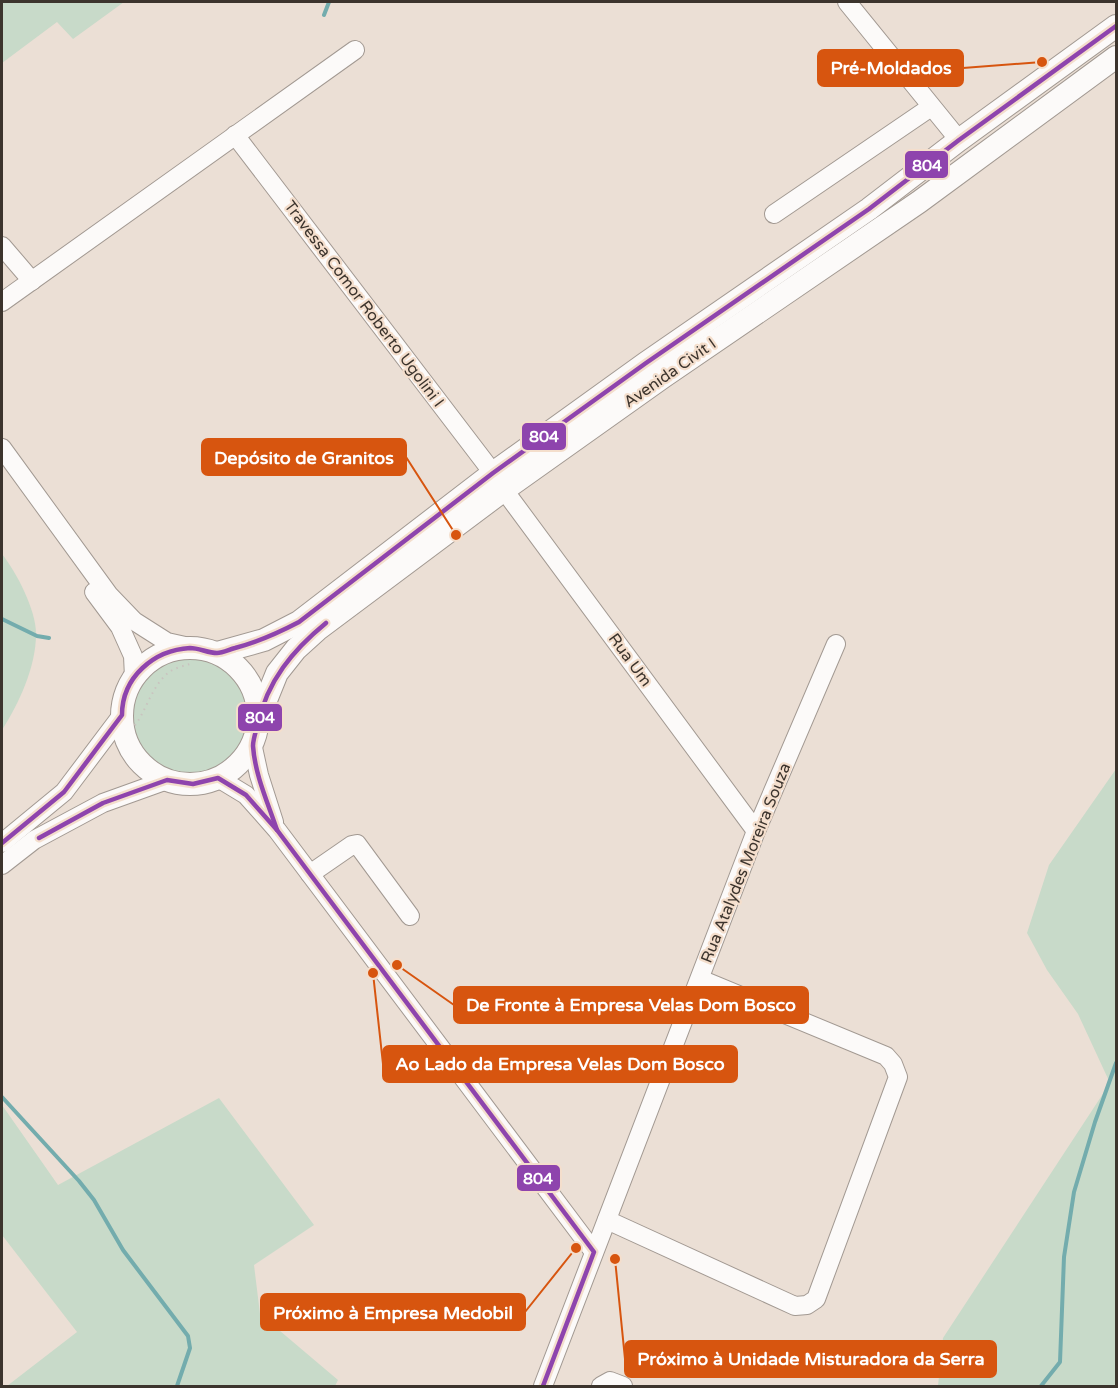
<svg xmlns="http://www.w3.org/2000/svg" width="1118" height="1388" font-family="'Varela Round',sans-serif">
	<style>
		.green { fill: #c8dac9 }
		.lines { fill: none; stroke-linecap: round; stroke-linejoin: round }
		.stream { stroke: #73acad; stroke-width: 4 }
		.minor-casing { stroke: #a29992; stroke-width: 20 }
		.major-casing { stroke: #a29992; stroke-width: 24 }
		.path { stroke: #c9c3bf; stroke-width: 2; stroke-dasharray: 1.5 4.5; stroke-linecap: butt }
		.minor { stroke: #fcfaf9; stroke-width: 18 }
		.major { stroke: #fcfaf9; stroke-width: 22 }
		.bus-1-casing { stroke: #f4decc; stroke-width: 9 }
		.bus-1 { stroke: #8e44ad; stroke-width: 4.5 }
		.labels { text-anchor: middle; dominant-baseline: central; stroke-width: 4.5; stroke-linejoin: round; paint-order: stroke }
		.street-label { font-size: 16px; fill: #3c342d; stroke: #f4decc }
		.leader { fill: none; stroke: #d7550f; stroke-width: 2 }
		.callout-dot { fill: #d7550f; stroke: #f4decc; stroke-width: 2 }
		.callout { fill: #d7550f; stroke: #d7550f; stroke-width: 2 }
		.callout-label { font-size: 18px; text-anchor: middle; font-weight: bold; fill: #fff }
		.line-badge { stroke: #f4decc; stroke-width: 2 }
		.badge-label { font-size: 16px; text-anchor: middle; font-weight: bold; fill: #fff }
	</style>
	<rect width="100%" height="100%" fill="#ebdfd5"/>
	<g class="green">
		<polygon points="2,2 124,2 73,39 57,22 2,63"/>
		<path d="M2 554C17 573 36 610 36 634 36 667 19 703 2 730Z"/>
		<circle cx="190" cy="716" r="57"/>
		<polygon points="1116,769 1116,1386 938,1386 943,1338 1110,1083 1078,1014 1047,970 1027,933 1049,865"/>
		<polygon points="219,1098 314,1225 254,1265 260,1314 338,1380 335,1386 7,1386 77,1332 2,1235 2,1105 58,1185"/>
	</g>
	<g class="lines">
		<g class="stream">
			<polyline points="324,15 329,2"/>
			<polyline points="2,619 37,636 49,638"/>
			<polyline points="2,1097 79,1181 94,1200 123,1250 188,1336 190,1348 177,1386"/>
			<polyline points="1041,1386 1060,1362 1064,1257 1074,1192 1095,1122 1116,1063"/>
		</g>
		<defs>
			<g id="minor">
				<polyline points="847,2 959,140"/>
				<polyline points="235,135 493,473"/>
				<polyline points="774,214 931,107"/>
				<polyline points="2,246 32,281"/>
				<polyline points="2,302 355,50"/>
				<polyline points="2,448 109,595 134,621 167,642 194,648"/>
				<polyline points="504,490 756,831"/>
				<polyline points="94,592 120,627 133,656 134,677"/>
				<polyline points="252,743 259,775 274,822"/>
				<polyline points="218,778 246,795 277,830 594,1252"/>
				<polyline points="2,843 64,792 122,715"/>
				<polyline points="2,865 34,840 103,803 167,780"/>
				<polyline points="310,874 352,845 357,844 410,916"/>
				<polyline points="607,1220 795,1306 807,1305 816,1299 898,1077 893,1064 886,1056 700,979"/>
				<polyline points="543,1386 756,831 836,644"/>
				<polyline points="601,1386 610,1381 623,1386"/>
			</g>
			<g id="major">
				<circle cx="190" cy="716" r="68"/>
				<polyline points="217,653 264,640 299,622 493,473 646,363 869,209 959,140 1116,26"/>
				<polyline points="258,720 277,673 296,649 317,630 504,490 663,377 919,202 1116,57"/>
			</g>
		</defs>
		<use href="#minor" class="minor-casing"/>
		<use href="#major" class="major-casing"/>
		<path class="path" d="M131 730C146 714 150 688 168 673 174 668 183 666 190 664"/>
		<use href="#minor" class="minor"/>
		<use href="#major" class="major"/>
		<defs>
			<g id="bus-1">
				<path d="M277 830C268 803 255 775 253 746 253 739 256 731 258 724 267 681 293 650 326 623"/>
				<polyline points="39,838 103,803 167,780 193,784 218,778 246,795 277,830 594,1252 543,1386"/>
				<path d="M2 843 64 792 122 715C122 677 154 650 190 648 199 648 208 653 217 653 223 653 230 649 235 648 258 642 278 633 299 622L493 473 646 363 869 209 959 140 1116 26"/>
			</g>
		</defs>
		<use href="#bus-1" class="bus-1-casing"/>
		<use href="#bus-1" class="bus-1"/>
	</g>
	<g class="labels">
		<g class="street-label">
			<text transform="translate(364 304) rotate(53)">Travessa Comor Roberto Ugolini I</text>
			<text transform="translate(670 373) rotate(-35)">Avenida Civit I</text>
			<text transform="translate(630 660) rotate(54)">Rua Um</text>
			<text transform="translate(746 863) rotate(-68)">Rua Atalydes Moreira Souza</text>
		</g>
	</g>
	<path class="leader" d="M1042 62L963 68M456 535L406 457M397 965L454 1005M373 973L383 1064M576 1248L525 1312M615 1259L625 1359"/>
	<g class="callout-dot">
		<circle cx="1042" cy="62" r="6"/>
		<circle cx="456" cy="535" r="6"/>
		<circle cx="397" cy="965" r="6"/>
		<circle cx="373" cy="973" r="6"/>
		<circle cx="576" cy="1248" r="6"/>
		<circle cx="615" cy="1259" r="6"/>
	</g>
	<g class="callout">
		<rect x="818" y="50" width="145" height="36" rx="6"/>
		<rect x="202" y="439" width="204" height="36" rx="6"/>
		<rect x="454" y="987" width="354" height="36" rx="6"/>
		<rect x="383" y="1046" width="354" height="36" rx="6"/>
		<rect x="261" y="1294" width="264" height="36" rx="6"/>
		<rect x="625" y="1341" width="371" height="36" rx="6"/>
	</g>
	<g class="callout-label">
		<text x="891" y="74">Pré-Moldados</text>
		<text x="304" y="464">Depósito de Granitos</text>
		<text x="631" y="1011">De Fronte à Empresa Velas Dom Bosco</text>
		<text x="560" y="1070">Ao Lado da Empresa Velas Dom Bosco</text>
		<text x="393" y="1319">Próximo à Empresa Medobil</text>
		<text x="811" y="1365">Próximo à Unidade Misturadora da Serra</text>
	</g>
	<g class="line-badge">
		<rect x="904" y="150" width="45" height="29" rx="6" fill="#8e44ad"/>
		<rect x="521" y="422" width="46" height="29" rx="6" fill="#8e44ad"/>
		<rect x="237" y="703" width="46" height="29" rx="6" fill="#8e44ad"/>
		<rect x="516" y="1164" width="45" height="28" rx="6" fill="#8e44ad"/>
	</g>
	<g class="badge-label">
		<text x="927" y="171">804</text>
		<text x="544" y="442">804</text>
		<text x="260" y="723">804</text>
		<text x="538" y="1184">804</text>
	</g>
	<rect width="1118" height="1388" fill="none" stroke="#3c342d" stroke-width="6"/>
</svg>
